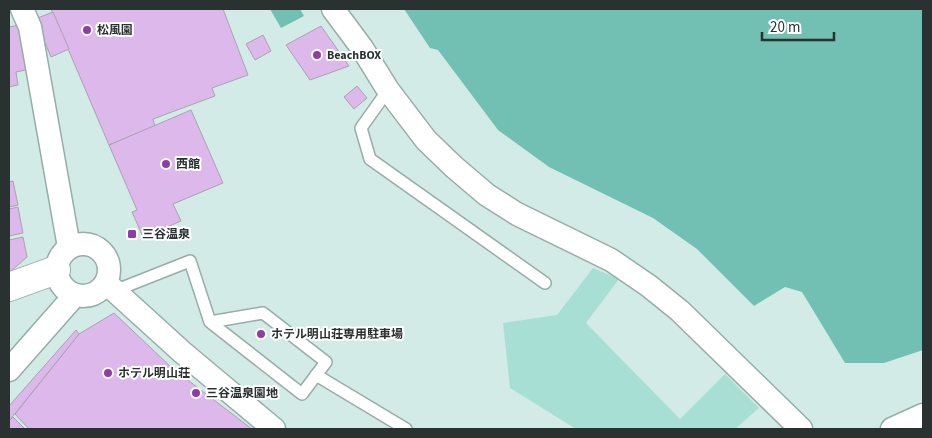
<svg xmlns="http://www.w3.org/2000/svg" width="932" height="438" font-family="'Source Sans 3','Noto Sans JP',sans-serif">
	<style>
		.green { fill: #a8dfd5 }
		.water { fill: #71c0b3 }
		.building { fill: #dcb8eb; stroke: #aca1b1 }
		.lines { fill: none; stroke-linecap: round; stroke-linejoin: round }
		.lane-casing { stroke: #96ada8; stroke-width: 14 }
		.street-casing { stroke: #96ada8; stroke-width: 25 }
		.secondary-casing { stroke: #96ada8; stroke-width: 30 }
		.lane { stroke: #fff; stroke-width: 11 }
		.street { stroke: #fff; stroke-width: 22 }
		.secondary { stroke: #fff; stroke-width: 28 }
		.poi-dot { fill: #8e3caa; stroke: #fff; stroke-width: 2 }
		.labels { text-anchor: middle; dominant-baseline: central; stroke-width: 4; stroke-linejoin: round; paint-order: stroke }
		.poi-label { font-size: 12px; font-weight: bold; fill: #293231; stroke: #fff; text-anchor: start }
	</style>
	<rect width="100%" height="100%" fill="#d3ebe6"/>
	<polygon class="green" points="593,268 619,279 586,323 680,419 725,374 759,408 735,429 576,429 510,388 503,323 557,315"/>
	<g class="water">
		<polygon points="270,9 300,9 304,16 281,28"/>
		<polygon points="404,9 923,9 923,350 884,363 845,363 802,292 785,287 754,306 697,249 653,218 549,167 498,130 438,50 430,48"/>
	</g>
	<g class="building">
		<polygon points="51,9 223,9 248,75 212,88 215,96 153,119 155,126 109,145"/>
		<polygon points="53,12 69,49 51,57 35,19"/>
		<polygon points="19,25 26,70 16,72 18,85 9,87 9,27"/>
		<polygon points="321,26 349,66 310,80 286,45"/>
		<polygon points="263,35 271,51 255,60 246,44"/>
		<polygon points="357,86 367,98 354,109 344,97"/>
		<polygon points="191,110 223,183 173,204 181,221 143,237 132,212 137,210 109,145"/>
		<polygon points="13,181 18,205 9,207 9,182"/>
		<polygon points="18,207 23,233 9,236 9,209"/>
		<polygon points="23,237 27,257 9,273 9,240"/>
		<polygon points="114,313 172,368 252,429 29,429 15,414 79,334"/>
		<polygon points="76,330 79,334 9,421 9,406"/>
		<polygon points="13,417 25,429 9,429 9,421"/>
	</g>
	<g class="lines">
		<defs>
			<g id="lane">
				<polyline points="388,90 361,128 370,159 545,283"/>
				<polyline points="114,291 190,261 210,322 302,394 326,362 263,313 210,322"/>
				<polyline points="316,375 406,429"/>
			</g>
			<g id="street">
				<polyline points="22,9 30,27 69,247"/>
				<polyline points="333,9 362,48 388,90 426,140 454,167 487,195 517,214 611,260 649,286 680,311 801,429"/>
				<circle cx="83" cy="270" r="26"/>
				<polyline points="106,283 182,352 274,429"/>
				<polyline points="9,370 75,295"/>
				<polyline points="892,429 923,415"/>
			</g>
			<polyline id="secondary" points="9,287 56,270"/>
		</defs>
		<use href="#lane" class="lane-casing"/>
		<use href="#street" class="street-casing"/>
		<use href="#secondary" class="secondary-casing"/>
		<use href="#lane" class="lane"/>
		<use href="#street" class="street"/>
		<use href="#secondary" class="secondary"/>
	</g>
	<g class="poi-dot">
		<circle cx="87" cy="30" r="5"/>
		<circle cx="317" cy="55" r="5"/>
		<circle cx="166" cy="164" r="5"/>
		<rect x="127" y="229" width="10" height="10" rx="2.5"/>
		<circle cx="261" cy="334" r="5"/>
		<circle cx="108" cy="373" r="5"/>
		<circle cx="196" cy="393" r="5"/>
	</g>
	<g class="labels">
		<g class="poi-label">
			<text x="97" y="30">松風園</text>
			<text x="327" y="55">BeachBOX</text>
			<text x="176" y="164">西館</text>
			<text x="142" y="234">三谷温泉</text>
			<text x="271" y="334">ホテル明山荘専用駐車場</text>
			<text x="118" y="373">ホテル明山荘</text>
			<text x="206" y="393">三谷温泉園地</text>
		</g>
	</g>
	<rect width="932" height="438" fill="none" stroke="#293231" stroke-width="20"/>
	<path d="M762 32v8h72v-8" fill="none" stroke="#293231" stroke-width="2.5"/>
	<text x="770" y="32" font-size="15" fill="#293231" stroke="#ffffff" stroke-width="4" paint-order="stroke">20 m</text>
</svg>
